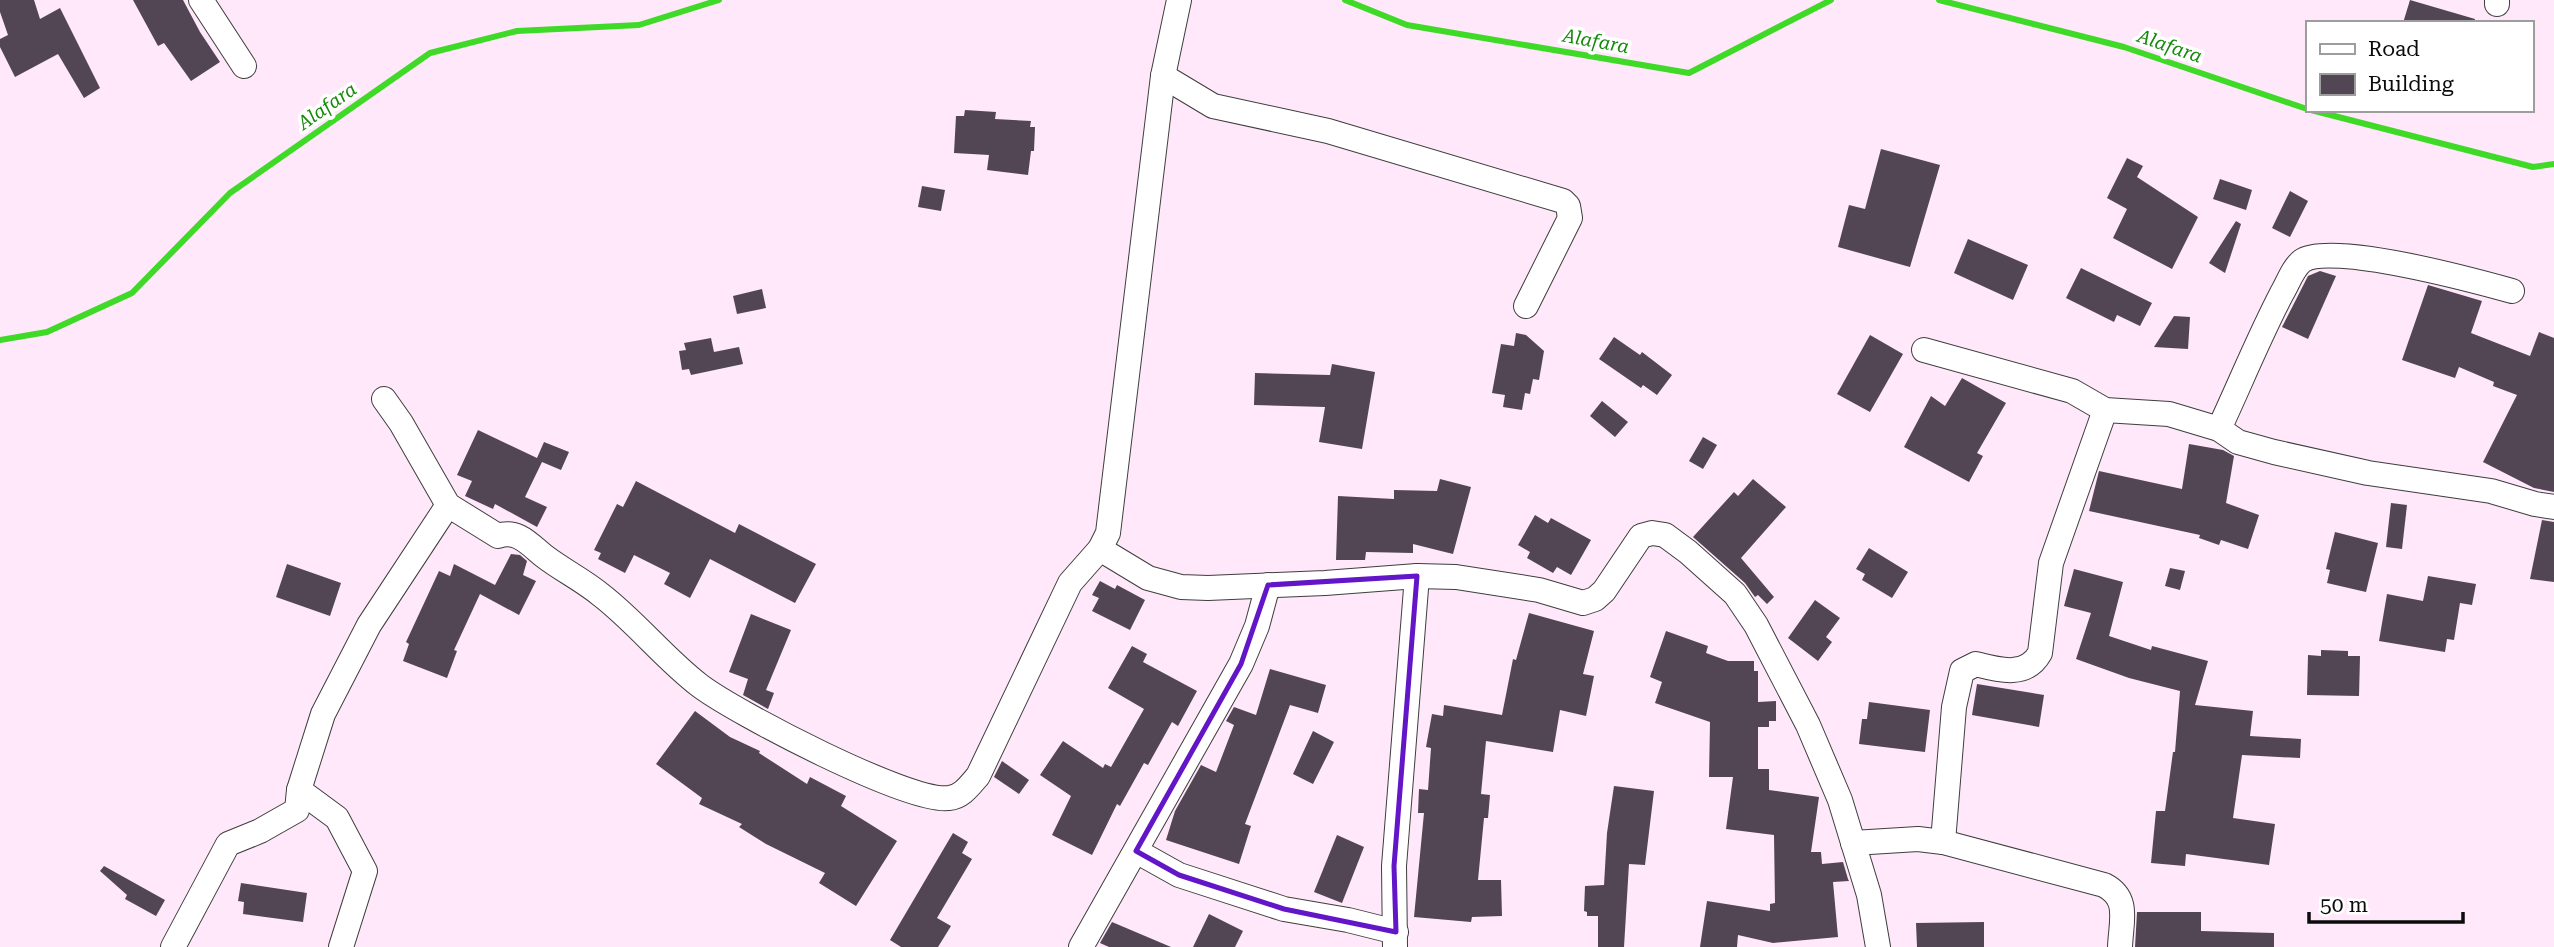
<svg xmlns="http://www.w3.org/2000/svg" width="2554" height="947" font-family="'Roboto Serif',serif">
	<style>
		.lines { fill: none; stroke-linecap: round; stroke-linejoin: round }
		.stream { stroke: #3eda27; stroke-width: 6 }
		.building { fill: #524654 }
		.minor-casing { stroke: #3e3e3e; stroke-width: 26 }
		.minor { stroke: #fff; stroke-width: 24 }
		.marked { fill: none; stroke: #6216c7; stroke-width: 5; stroke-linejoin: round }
		.labels { text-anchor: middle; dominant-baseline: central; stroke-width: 7; stroke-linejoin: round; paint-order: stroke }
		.water-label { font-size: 19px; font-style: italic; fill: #16890b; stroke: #fff }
	</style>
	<rect width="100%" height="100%" fill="#ffe8f9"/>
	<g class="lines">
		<g class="stream">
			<polyline points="1345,0 1407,25 1689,73 1831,0"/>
			<polyline points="1939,0 2124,47 2307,109"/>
			<polyline points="2311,110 2533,167 2554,164"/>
			<polyline points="0,340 47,332 132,293 230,193 430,53 517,31 639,25 719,0"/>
		</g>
	</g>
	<g class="building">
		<polygon points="0,0 34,0 40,19 60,8 100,88 84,98 58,54 15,77 0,47 0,39 8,35 0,12"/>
		<polygon points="133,0 183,0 200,32 220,62 191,81 164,43 158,46"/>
		<polygon points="2410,0 2475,19 2474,23 2403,23"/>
		<polygon points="965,110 996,112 995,119 1031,121 1030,127 1035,127 1034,151 1031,151 1028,175 987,170 989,155 954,153 956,116 964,116"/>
		<polygon points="1881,149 1940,165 1910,267 1838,247 1849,205 1865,209"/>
		<polygon points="2127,158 2143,166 2137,177 2198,217 2172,269 2113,238 2127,209 2107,198"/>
		<polygon points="2220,179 2252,190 2246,210 2213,199"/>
		<polygon points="922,186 945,190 941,211 918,207"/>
		<polygon points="2290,191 2308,201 2290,237 2272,228"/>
		<polygon points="2236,221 2241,224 2225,273 2209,263"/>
		<polygon points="1968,239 2028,265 2013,300 1954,273"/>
		<polygon points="2081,268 2152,303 2140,326 2117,315 2114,322 2066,298"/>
		<polygon points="2320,271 2336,276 2308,339 2282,327 2308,276"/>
		<polygon points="2428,285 2482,301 2471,333 2530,356 2539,332 2554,338 2554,492 2534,488 2483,462 2517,395 2493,386 2494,382 2459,367 2455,378 2402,360"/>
		<polygon points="762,289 766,308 737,314 733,296"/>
		<polygon points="2174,316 2190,317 2188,349 2154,347"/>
		<polygon points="1516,333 1526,335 1544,351 1539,380 1533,379 1530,394 1525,393 1522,410 1503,407 1505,395 1492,393 1501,344 1514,346"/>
		<polygon points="1870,335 1903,354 1870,412 1837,394"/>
		<polygon points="1614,337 1640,355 1642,352 1672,375 1657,395 1643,385 1641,388 1599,359"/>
		<polygon points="711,338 714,352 739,347 743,364 691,375 689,369 682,370 679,351 686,350 684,343"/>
		<polygon points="1332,364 1375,372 1362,449 1319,442 1325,407 1254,405 1255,373 1330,375"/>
		<polygon points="1962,378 2006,403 1977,453 1983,456 1969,482 1904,447 1931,396 1945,406"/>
		<polygon points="1602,401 1628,422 1615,437 1590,416"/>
		<polygon points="478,430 537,458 544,442 569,452 561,470 542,462 525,497 547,507 537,527 495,504 493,509 465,496 472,481 457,475"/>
		<polygon points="1703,437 1717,445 1703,469 1689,461"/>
		<polygon points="2189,444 2223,450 2234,456 2226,503 2259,515 2248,549 2221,540 2219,545 2199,538 2200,535 2089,511 2099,471 2182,489"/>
		<polygon points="1440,479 1471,487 1453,554 1413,544 1413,553 1366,552 1365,560 1336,560 1338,496 1394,499 1394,490 1437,491"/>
		<polygon points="1753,479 1786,507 1741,558 1774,597 1767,604 1758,595 1755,597 1745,583 1693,537 1734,492 1738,496"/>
		<polygon points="636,481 735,533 739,524 816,564 795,603 710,559 690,598 664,584 670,573 634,555 625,573 598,559 601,553 594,550 617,504 623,507"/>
		<polygon points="2391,503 2407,505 2402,549 2386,547"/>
		<polygon points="1535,515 1548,523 1551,518 1591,540 1571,575 1557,567 1553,573 1527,558 1530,552 1518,545"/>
		<polygon points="2542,520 2554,522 2554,582 2530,579"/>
		<polygon points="2335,532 2378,543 2366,592 2327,583 2330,570 2326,569"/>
		<polygon points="1869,548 1908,572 1892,598 1862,580 1865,574 1856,569"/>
		<polygon points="511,554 520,555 527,561 523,575 536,581 519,615 480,594 454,650 457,651 447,678 403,661 409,644 406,642 439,571 450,576 454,564 495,585"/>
		<polygon points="287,564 341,583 330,616 276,597"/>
		<polygon points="2170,568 2185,571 2180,590 2165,586"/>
		<polygon points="2074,569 2123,582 2109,636 2151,650 2152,646 2208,661 2195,705 2253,711 2250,736 2301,739 2300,758 2242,755 2233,818 2275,824 2269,865 2186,854 2185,866 2151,863 2156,811 2165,811 2173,752 2175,752 2180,691 2129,678 2076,659 2091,613 2064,606"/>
		<polygon points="2428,576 2476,584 2472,605 2460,603 2454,640 2447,639 2445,652 2379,641 2387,594 2423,601"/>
		<polygon points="1100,581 1115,589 1117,585 1145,600 1130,630 1092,611 1099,598 1092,595"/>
		<polygon points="1815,600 1840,618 1826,637 1832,642 1818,661 1788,638"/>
		<polygon points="1529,613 1594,631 1583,674 1594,676 1586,716 1560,710 1553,752 1486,741 1481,794 1490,795 1488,818 1484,818 1478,880 1501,880 1502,916 1472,917 1471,922 1414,917 1424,813 1418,813 1419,789 1428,790 1431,748 1426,747 1432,714 1443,716 1444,705 1502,715 1513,659 1516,660"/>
		<polygon points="751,614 791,630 766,690 774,693 768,709 743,695 748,679 729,672"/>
		<polygon points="1666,631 1708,646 1706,653 1728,661 1754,661 1754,671 1758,671 1758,702 1776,701 1776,721 1769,721 1769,727 1758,727 1758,769 1769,769 1769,790 1819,797 1811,852 1821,852 1822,864 1843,862 1848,879 1849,881 1833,882 1838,937 1773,943 1738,935 1737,947 1700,947 1707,901 1770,911 1770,904 1775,903 1774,835 1726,829 1733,777 1709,777 1710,722 1655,703 1662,682 1650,677"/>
		<polygon points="1132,646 1147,654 1143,662 1197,691 1178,726 1172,722 1148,765 1144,763 1120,806 1117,804 1092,855 1052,835 1071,796 1040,775 1063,741 1103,768 1105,764 1111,767 1144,709 1108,688"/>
		<polygon points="2321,650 2348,651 2348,656 2360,656 2359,696 2307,695 2308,655 2321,656"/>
		<polygon points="1270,669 1326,685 1318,713 1290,705 1245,824 1251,826 1239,864 1166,840 1175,811 1201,765 1216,772 1234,725 1226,721 1234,707 1256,715"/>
		<polygon points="1977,684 2044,695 2039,727 1972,715"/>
		<polygon points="1869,702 1930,710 1925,752 1859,744 1862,719 1867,719"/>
		<polygon points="695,711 730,737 760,751 759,753 807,784 810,777 846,796 841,806 897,841 856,906 819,883 825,873 766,844 739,827 742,824 699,804 702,798 656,764"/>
		<polygon points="1313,731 1334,742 1313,784 1293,774"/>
		<polygon points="1002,761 1029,780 1019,794 994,777"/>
		<polygon points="1614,786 1654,791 1645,865 1629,864 1624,947 1598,947 1598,916 1587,916 1587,912 1584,911 1585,886 1604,885 1607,833"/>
		<polygon points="953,833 968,842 962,853 972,859 937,918 951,926 938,947 901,947 890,940"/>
		<polygon points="1337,835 1364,847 1342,903 1314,892"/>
		<polygon points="104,866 165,900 156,916 125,899 127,895 100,871"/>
		<polygon points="241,883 307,893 303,922 243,914 244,902 238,901"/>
		<polygon points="2137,912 2201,912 2201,931 2274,933 2274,947 2135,947"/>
		<polygon points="1209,914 1243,931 1235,947 1193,947"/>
		<polygon points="1112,922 1171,947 1109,947 1100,943"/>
		<polygon points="1984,922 1984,947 1917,947 1916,923"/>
	</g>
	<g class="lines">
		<defs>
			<g id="minor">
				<polyline points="201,0 244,66"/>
				<polyline points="2497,4 2497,0"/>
				<polyline points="1163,76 1213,106 1328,131 1563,201 1568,206 1570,218 1526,306"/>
				<polyline points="1924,350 2072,391 2105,410 2169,414 2219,429 2238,442 2274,452 2368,473 2491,491 2535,504 2554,507"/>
				<path d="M384 399 401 423 448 505 498 536C518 529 530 545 544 556 562 570 583 580 601 595 636 622 664 658 699 685 734 712 910 804 949 798 962 797 970 785 978 776L1070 583 1100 549 1108 533 1163 76 1179 0"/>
				<path d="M2219 429C2240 384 2259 337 2282 293 2288 283 2293 268 2302 261 2329 241 2476 281 2512 291"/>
				<polyline points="1100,549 1148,578 1181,587 1208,588 1325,583 1417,576 1456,577 1539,590 1583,603 1595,599 1604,591 1641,536 1652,533 1665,535 1688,552 1735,594 1756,625 1808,725 1840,800 1869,895 1878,947"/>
				<path d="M1943 842 2104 885C2130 898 2121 921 2120 947"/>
				<path d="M1853 843 1918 839 1943 842 1954 707 1962 671 1976 664C1999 670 2026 678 2040 653L2051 563 2105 410"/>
				<polyline points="1136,851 1179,875 1284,909 1348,920 1396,932"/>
				<polyline points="173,947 228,844 260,831 297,810 299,790"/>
				<polyline points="341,947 365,871 337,818 299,790 323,714 369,625 448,505"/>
				<polyline points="1081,947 1241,664 1257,626 1268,585"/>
				<polyline points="1395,947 1394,866 1417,576"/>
			</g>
		</defs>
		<use href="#minor" class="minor-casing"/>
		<use href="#minor" class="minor"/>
	</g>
	<path class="marked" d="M1417 576 1394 866 1396 932 1284 909 1179 875 1136 851 1241 664 1268 585Z"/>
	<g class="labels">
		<g class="water-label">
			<text transform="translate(1596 41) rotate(10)">Alafara</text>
			<text transform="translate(2170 46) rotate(19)">Alafara</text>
			<text transform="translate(327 106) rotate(-35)">Alafara</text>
		</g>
	</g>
	<rect x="2306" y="21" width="228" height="91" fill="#ffffff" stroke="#9d9d9d" stroke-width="2"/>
	<rect x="2320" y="44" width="35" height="10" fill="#ffffff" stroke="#9d9d9d" stroke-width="2"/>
	<text x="2368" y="56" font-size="21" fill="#0b0b0b">Road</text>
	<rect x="2320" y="74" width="35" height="21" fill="#524654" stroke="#9d9d9d" stroke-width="2"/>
	<text x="2368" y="91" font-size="21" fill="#0b0b0b">Building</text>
	<path d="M2309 912v10h154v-10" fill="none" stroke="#0b0b0b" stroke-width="3.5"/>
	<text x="2320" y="912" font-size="21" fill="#0b0b0b" stroke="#ffffff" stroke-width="5" paint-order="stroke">50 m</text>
</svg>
